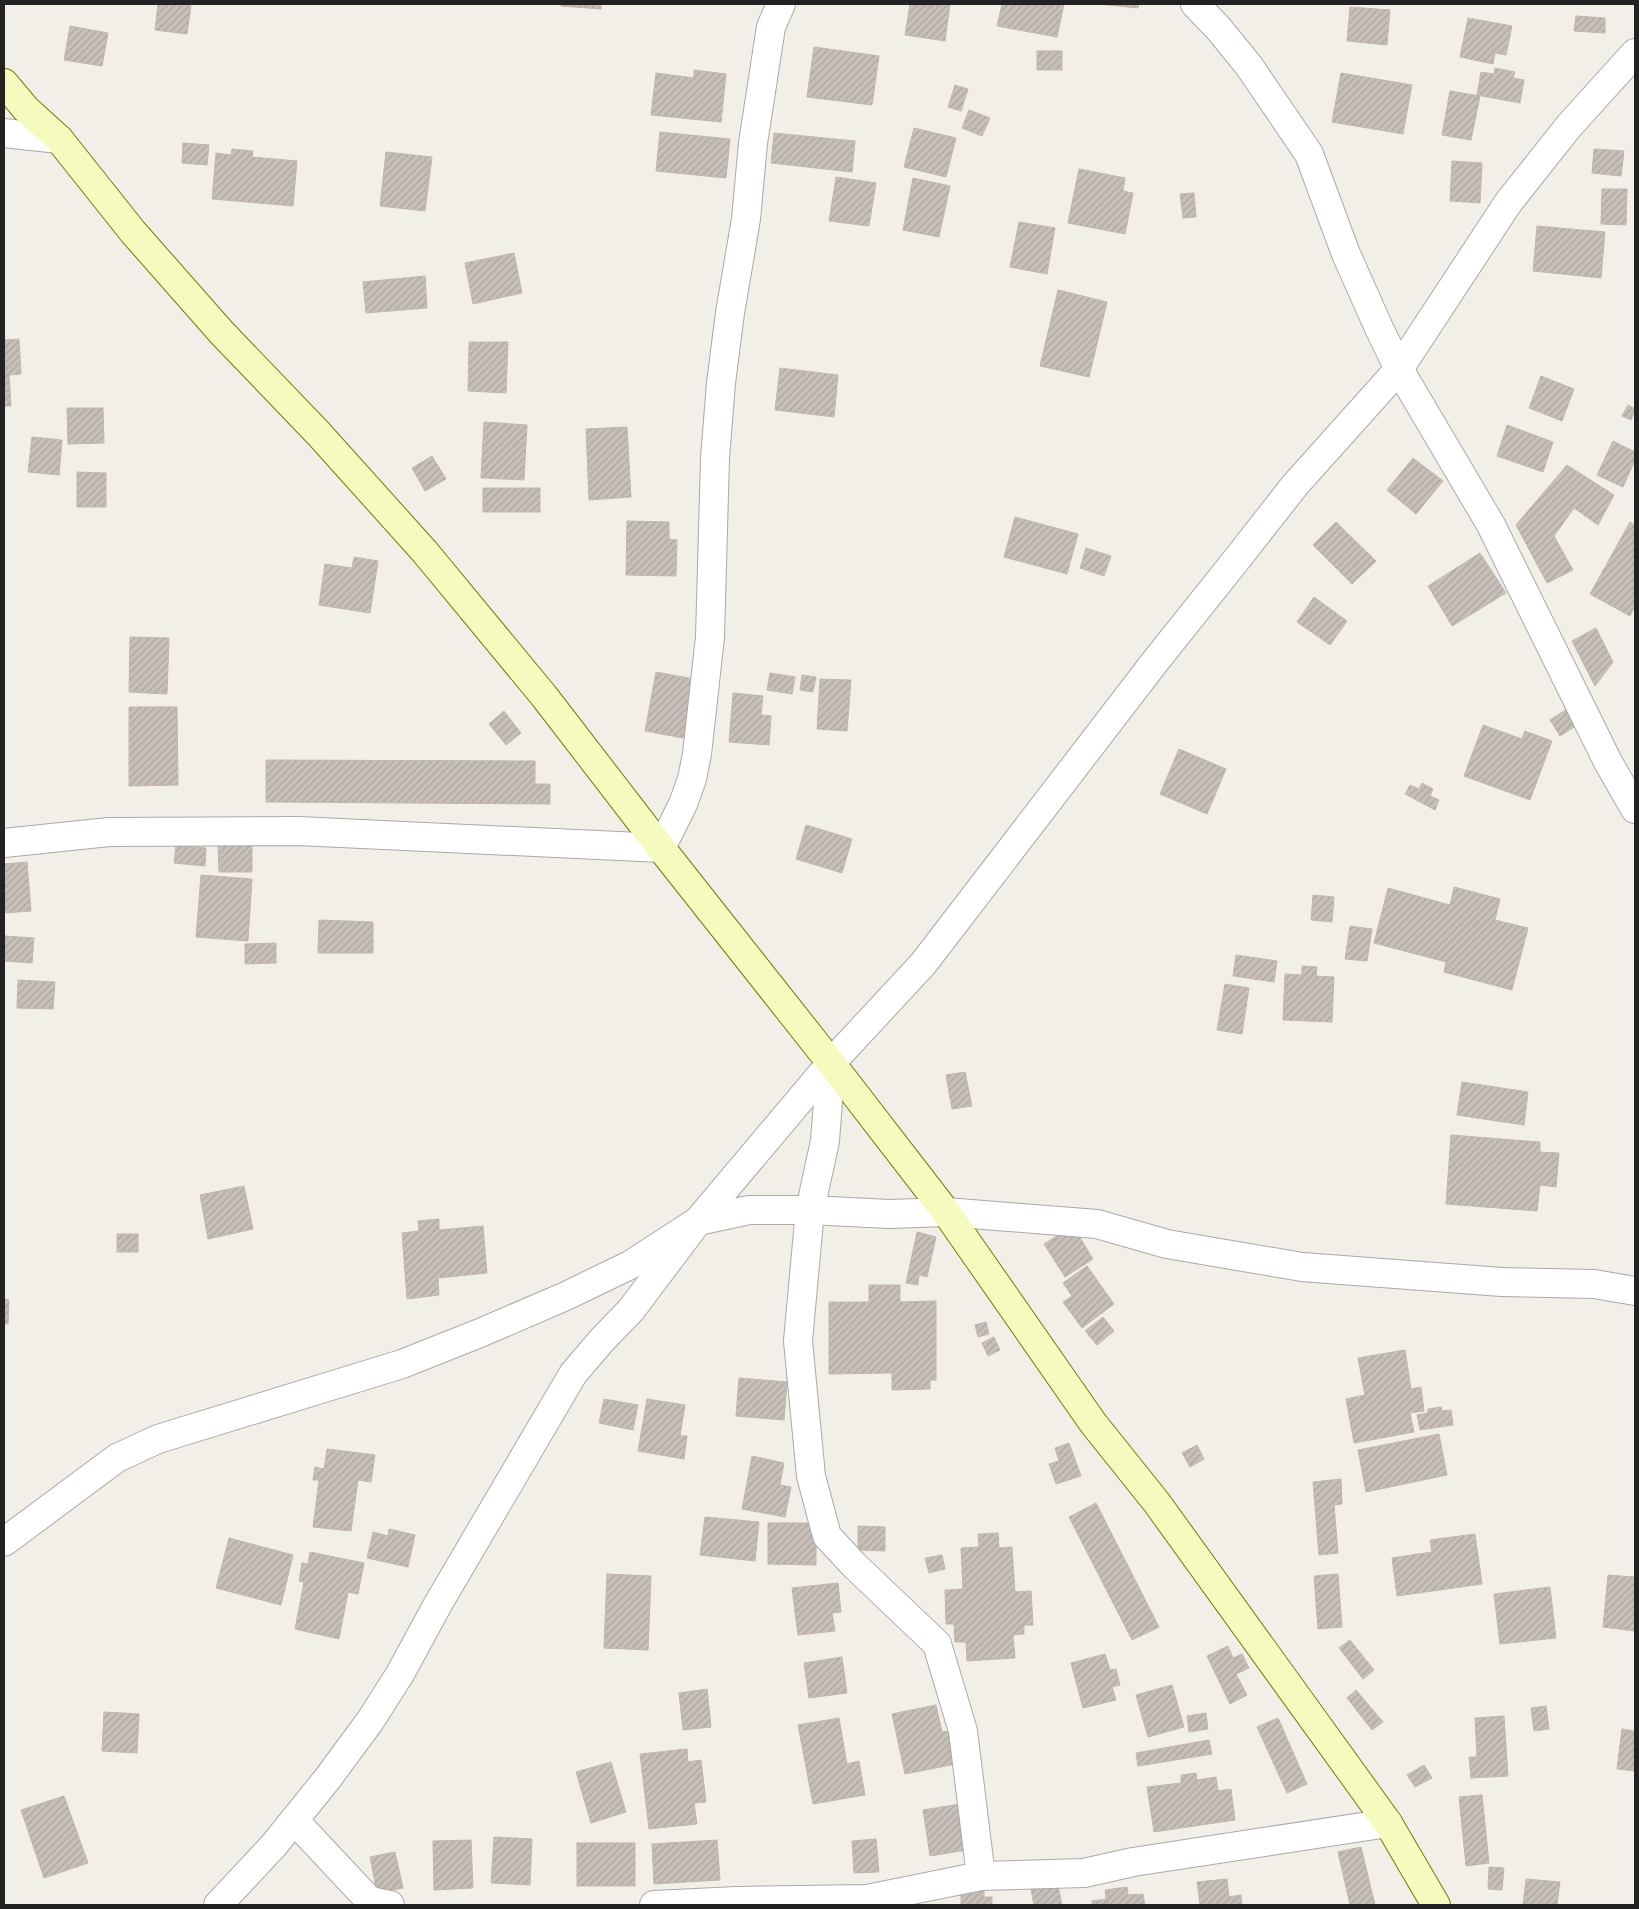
<svg xmlns="http://www.w3.org/2000/svg" width="1639" height="1909" font-family="'DejaVu Sans',sans-serif">
	<style>
		.building { fill: url(#building-hatch); stroke: #c4b6ab }
		.lines { fill: none; stroke-linecap: round; stroke-linejoin: round }
		.street-casing { stroke: #a9a9a9; stroke-width: 30 }
		.secondary-casing { stroke: #707d05; stroke-width: 30 }
		.street { stroke: #fff; stroke-width: 28 }
		.secondary { stroke: #f7fabf; stroke-width: 28 }
	</style>
	<defs>
		<pattern id="building-hatch" width="6" height="6" patternUnits="userSpaceOnUse" patternTransform="scale(1.25)"><rect width="6" height="6" fill="#c7bfb8"/><path d="M-1 1l2-2M0 6l6-6M5 7l2-2" fill="none" stroke="#aba49e"/></pattern>
	</defs>
	<rect width="100%" height="100%" fill="#f2efe9"/>
	<g class="building">
		<polygon points="158,4 182,4 182,5 191,6 187,34 155,30"/>
		<polygon points="561,4 601,4 601,9 561,6"/>
		<polygon points="910,4 950,4 945,41 905,35"/>
		<polygon points="1002,4 1064,4 1057,37 997,26"/>
		<polygon points="1098,4 1139,4 1138,8"/>
		<polygon points="1350,7 1390,10 1387,45 1347,41"/>
		<polygon points="1576,16 1605,18 1605,33 1574,31"/>
		<polygon points="1468,18 1512,26 1506,55 1495,53 1493,64 1460,57"/>
		<polygon points="70,26 108,33 102,66 64,60"/>
		<polygon points="814,47 879,56 872,105 807,97"/>
		<rect x="1037" y="51" width="25" height="19"/>
		<polygon points="1495,68 1515,72 1513,78 1524,80 1520,103 1477,95 1481,72 1494,74"/>
		<polygon points="694,70 726,74 721,122 651,115 656,73 694,78"/>
		<polygon points="1341,73 1412,85 1403,134 1332,122"/>
		<polygon points="955,85 968,89 961,111 948,107"/>
		<polygon points="1450,91 1480,96 1471,140 1442,135"/>
		<polygon points="969,110 990,118 982,136 962,128"/>
		<polygon points="914,128 956,138 946,177 904,167"/>
		<polygon points="660,132 730,139 726,178 656,171"/>
		<polygon points="774,133 855,141 852,172 771,163"/>
		<polygon points="183,143 209,145 207,165 182,163"/>
		<polygon points="232,149 253,151 252,157 297,161 293,206 212,199 216,153 231,155"/>
		<polygon points="1594,149 1624,151 1621,176 1592,173"/>
		<polygon points="386,152 432,157 425,211 380,206"/>
		<polygon points="1452,161 1482,163 1480,203 1450,201"/>
		<polygon points="1079,169 1125,178 1123,191 1133,193 1125,234 1068,223"/>
		<polygon points="836,177 876,183 869,226 829,221"/>
		<polygon points="913,178 950,186 939,237 903,230"/>
		<polygon points="1602,189 1627,189 1626,225 1601,224"/>
		<polygon points="1194,193 1196,217 1183,218 1180,194"/>
		<polygon points="1019,222 1055,228 1047,274 1010,267"/>
		<polygon points="1537,226 1605,232 1601,278 1533,271"/>
		<polygon points="514,253 522,293 473,304 465,263"/>
		<polygon points="425,276 427,308 366,313 363,282"/>
		<polygon points="1058,290 1107,302 1089,377 1040,366"/>
		<polygon points="19,339 21,374 9,375 11,406 4,406 4,340"/>
		<polygon points="469,342 508,342 506,393 468,391"/>
		<polygon points="780,368 838,375 834,417 775,410"/>
		<polygon points="1541,376 1574,389 1562,421 1529,408"/>
		<polygon points="1628,405 1635,409 1631,420 1622,416"/>
		<polygon points="67,408 103,408 104,443 68,444"/>
		<polygon points="484,422 527,425 524,480 481,478"/>
		<polygon points="1507,425 1553,442 1543,472 1497,456"/>
		<polygon points="627,427 631,497 589,500 586,429"/>
		<polygon points="32,437 62,440 59,475 28,472"/>
		<polygon points="1613,441 1635,452 1635,460 1623,487 1597,475"/>
		<polygon points="432,456 446,479 425,491 412,468"/>
		<polygon points="1413,458 1443,481 1416,514 1387,490"/>
		<polygon points="1567,465 1614,495 1598,525 1574,508 1554,536 1573,570 1547,583 1516,525"/>
		<polygon points="77,472 106,473 106,507 77,507"/>
		<rect x="483" y="488" width="57" height="24"/>
		<polygon points="1015,517 1078,534 1067,574 1004,557"/>
		<polygon points="627,521 669,522 669,539 677,540 676,576 626,575"/>
		<polygon points="1336,522 1376,561 1352,584 1313,545"/>
		<polygon points="1630,522 1635,525 1635,606 1630,616 1590,594"/>
		<polygon points="1086,548 1111,556 1104,576 1080,568"/>
		<polygon points="1480,553 1506,593 1452,626 1428,586"/>
		<polygon points="354,557 378,561 370,613 319,605 325,564 352,568"/>
		<polygon points="1314,597 1347,621 1330,645 1297,622"/>
		<polygon points="1596,628 1613,662 1595,686 1572,641"/>
		<polygon points="130,637 169,638 167,694 129,692"/>
		<polygon points="656,672 694,679 683,738 645,731"/>
		<polygon points="770,673 795,677 792,694 767,690"/>
		<polygon points="802,675 816,677 813,692 800,690"/>
		<polygon points="820,679 851,680 847,731 817,729"/>
		<polygon points="733,693 763,696 761,715 771,716 769,745 729,742"/>
		<polygon points="129,707 177,707 178,785 129,786"/>
		<polygon points="1567,709 1577,725 1560,736 1550,720"/>
		<polygon points="504,711 521,733 506,745 489,724"/>
		<polygon points="1483,725 1522,739 1525,731 1552,741 1530,800 1464,776"/>
		<polygon points="1179,749 1226,769 1207,814 1160,794"/>
		<polygon points="266,760 535,761 535,784 550,784 550,804 266,802"/>
		<polygon points="1422,783 1433,789 1430,796 1439,800 1435,810 1405,794 1410,785 1419,789"/>
		<polygon points="806,825 852,839 842,873 796,859"/>
		<polygon points="252,843 252,872 219,872 218,844"/>
		<polygon points="176,845 206,848 205,866 174,863"/>
		<polygon points="27,862 31,911 4,913 4,864"/>
		<polygon points="201,875 252,879 248,941 196,937"/>
		<polygon points="1454,887 1500,899 1495,920 1528,928 1512,990 1444,972 1446,962 1374,943 1388,888 1450,905"/>
		<polygon points="1313,895 1334,897 1332,922 1311,920"/>
		<polygon points="319,920 373,922 373,953 318,953"/>
		<polygon points="1350,926 1372,929 1367,961 1345,959"/>
		<polygon points="5,936 34,938 32,963 4,961"/>
		<polygon points="276,943 276,963 245,964 245,944"/>
		<polygon points="1236,955 1277,961 1274,982 1233,976"/>
		<polygon points="1302,966 1317,967 1316,976 1334,977 1332,1022 1283,1020 1285,974 1302,975"/>
		<polygon points="18,980 55,982 53,1009 17,1008"/>
		<polygon points="1225,984 1249,988 1242,1034 1217,1030"/>
		<polygon points="965,1072 972,1106 952,1109 946,1075"/>
		<polygon points="1462,1082 1528,1092 1524,1125 1457,1115"/>
		<polygon points="1451,1135 1540,1142 1540,1152 1559,1153 1556,1187 1540,1185 1537,1211 1446,1204"/>
		<polygon points="244,1186 253,1229 208,1239 200,1195"/>
		<polygon points="439,1219 439,1230 483,1226 487,1273 438,1278 439,1295 407,1299 402,1233 419,1231 418,1221"/>
		<polygon points="1073,1226 1093,1259 1065,1277 1044,1244"/>
		<polygon points="917,1232 936,1237 927,1277 919,1275 918,1285 906,1283"/>
		<rect x="117" y="1234" width="21" height="18"/>
		<polygon points="1087,1266 1114,1304 1082,1328 1063,1302 1072,1296 1063,1283"/>
		<polygon points="4,1281 4,1299 9,1300 8,1324 4,1324"/>
		<polygon points="869,1285 900,1285 900,1302 936,1301 936,1380 930,1380 930,1389 892,1390 892,1373 829,1374 829,1302 869,1302"/>
		<polygon points="1103,1317 1114,1331 1097,1345 1085,1331"/>
		<polygon points="986,1322 989,1334 978,1337 975,1325"/>
		<polygon points="994,1337 1000,1350 988,1356 982,1343"/>
		<polygon points="1405,1350 1411,1389 1421,1387 1424,1411 1410,1413 1414,1432 1354,1443 1346,1399 1365,1395 1358,1358"/>
		<polygon points="739,1378 787,1382 784,1420 736,1416"/>
		<polygon points="604,1399 638,1405 633,1430 599,1423"/>
		<polygon points="647,1399 685,1405 680,1436 687,1436 684,1459 638,1451"/>
		<polygon points="1441,1407 1442,1411 1451,1410 1453,1425 1420,1430 1417,1415 1428,1413 1428,1409"/>
		<polygon points="1439,1434 1447,1475 1366,1492 1358,1450"/>
		<polygon points="1069,1443 1081,1476 1056,1484 1049,1464 1059,1461 1055,1448"/>
		<polygon points="1197,1445 1204,1459 1190,1467 1182,1453"/>
		<polygon points="327,1449 375,1455 371,1482 358,1480 351,1531 313,1527 319,1480 313,1480 315,1467 324,1469"/>
		<polygon points="752,1456 784,1463 780,1485 791,1487 785,1517 742,1509"/>
		<polygon points="1341,1479 1342,1504 1334,1505 1338,1553 1319,1555 1313,1482"/>
		<polygon points="1096,1503 1159,1627 1132,1640 1069,1517"/>
		<polygon points="705,1517 759,1522 755,1561 700,1555"/>
		<polygon points="768,1523 816,1523 816,1565 768,1564"/>
		<polygon points="858,1526 885,1527 885,1551 858,1550"/>
		<polygon points="389,1529 415,1535 408,1567 367,1558 373,1532 388,1536"/>
		<polygon points="998,1533 999,1548 1012,1547 1015,1592 1031,1591 1033,1625 1024,1625 1024,1634 1013,1635 1015,1658 967,1661 966,1642 955,1642 954,1624 946,1624 945,1590 963,1589 961,1548 979,1547 978,1534"/>
		<polygon points="1475,1534 1482,1584 1397,1596 1392,1558 1432,1552 1430,1540"/>
		<polygon points="229,1538 293,1555 281,1605 216,1588"/>
		<polygon points="310,1552 364,1563 358,1594 348,1592 339,1639 295,1629 304,1582 299,1581 302,1563 308,1564"/>
		<polygon points="942,1555 945,1569 929,1573 925,1558"/>
		<polygon points="607,1574 651,1576 648,1650 604,1648"/>
		<polygon points="1338,1574 1342,1627 1318,1629 1314,1576"/>
		<polygon points="1608,1575 1635,1577 1635,1631 1603,1627"/>
		<polygon points="838,1583 841,1612 832,1613 835,1631 798,1635 792,1588"/>
		<polygon points="1550,1587 1556,1638 1500,1644 1494,1594"/>
		<polygon points="1350,1640 1374,1670 1363,1679 1339,1648"/>
		<polygon points="1228,1646 1233,1658 1242,1654 1249,1668 1236,1674 1247,1695 1230,1704 1207,1656"/>
		<polygon points="1105,1654 1110,1670 1116,1669 1120,1685 1112,1687 1116,1700 1083,1708 1071,1663"/>
		<polygon points="842,1657 847,1693 809,1698 804,1663"/>
		<polygon points="1172,1685 1184,1727 1148,1737 1136,1695"/>
		<polygon points="707,1689 711,1727 683,1730 679,1693"/>
		<polygon points="1356,1690 1383,1722 1372,1730 1347,1698"/>
		<polygon points="936,1705 942,1732 949,1731 956,1764 905,1774 892,1714"/>
		<polygon points="1546,1706 1549,1729 1534,1731 1531,1708"/>
		<polygon points="104,1712 139,1714 137,1753 102,1751"/>
		<polygon points="1206,1713 1208,1729 1189,1732 1187,1716"/>
		<polygon points="1504,1716 1508,1776 1471,1778 1469,1757 1477,1757 1475,1718"/>
		<polygon points="839,1718 847,1764 859,1761 865,1795 813,1804 798,1725"/>
		<polygon points="1278,1718 1307,1784 1287,1793 1257,1727"/>
		<polygon points="1622,1729 1635,1731 1635,1771 1617,1769"/>
		<polygon points="1209,1740 1212,1754 1138,1766 1136,1753"/>
		<polygon points="687,1749 688,1762 701,1760 706,1802 694,1803 697,1824 649,1829 640,1754"/>
		<polygon points="611,1762 626,1812 591,1823 576,1772"/>
		<polygon points="1424,1765 1432,1778 1415,1787 1407,1775"/>
		<polygon points="1196,1773 1197,1780 1216,1777 1218,1791 1231,1789 1235,1820 1154,1832 1147,1787 1181,1783 1181,1775"/>
		<polygon points="1482,1795 1489,1863 1466,1866 1459,1797"/>
		<polygon points="64,1796 88,1863 44,1878 21,1810"/>
		<polygon points="960,1804 967,1850 930,1856 923,1810"/>
		<polygon points="494,1837 532,1839 530,1885 491,1883"/>
		<polygon points="876,1839 879,1872 854,1873 852,1841"/>
		<polygon points="471,1840 473,1888 434,1890 433,1841"/>
		<polygon points="717,1840 720,1880 654,1884 652,1844"/>
		<rect x="577" y="1843" width="58" height="43"/>
		<polygon points="1361,1847 1375,1905 1350,1905 1338,1852"/>
		<polygon points="395,1852 403,1888 377,1893 370,1857"/>
		<polygon points="1489,1867 1504,1868 1502,1890 1488,1889"/>
		<polygon points="1227,1879 1229,1897 1241,1895 1242,1905 1200,1905 1197,1882"/>
		<polygon points="1526,1879 1560,1882 1557,1905 1523,1905"/>
		<polygon points="961,1886 984,1886 984,1897 992,1897 992,1905 961,1905"/>
		<polygon points="1058,1886 1062,1905 1034,1905 1031,1890"/>
		<polygon points="1127,1887 1128,1895 1143,1894 1145,1905 1092,1905 1092,1901 1106,1899 1105,1890"/>
	</g>
	<g class="lines">
		<defs>
			<g id="street">
				<polyline points="1195,4 1219,29 1249,66 1309,154 1346,254 1379,328 1399,369 1491,525 1608,762 1635,809"/>
				<polyline points="4,133 59,139"/>
				<polyline points="4,843 109,832 298,831 661,848 683,804 692,779 697,754 710,637 715,458 721,383 730,313 746,219 753,143 771,27 781,4"/>
				<polyline points="831,1063 825,1141 810,1210 798,1341 811,1476 827,1536 854,1565 937,1644 963,1731 981,1876"/>
				<polyline points="4,1542 117,1458 158,1439 402,1364 480,1333 566,1296 630,1265 698,1221 749,1210 810,1210 889,1214 946,1212 1097,1224 1167,1244 1302,1267 1502,1282 1594,1284 1635,1291"/>
				<polyline points="294,1820 370,1901 390,1905"/>
				<polyline points="218,1905 274,1845 328,1778 370,1721 400,1674 438,1604 573,1374 602,1340 631,1310 698,1221 831,1063 923,964 1154,663 1237,559 1295,485 1399,369 1508,203 1569,126 1635,53"/>
				<polyline points="654,1905 737,1901 867,1899 981,1876 1084,1873 1133,1862 1388,1823"/>
			</g>
			<polyline id="secondary" points="4,83 26,109 59,139 133,232 222,333 319,434 425,552 544,696 661,848 831,1063 946,1212 1093,1423 1157,1503 1388,1823 1436,1905"/>
		</defs>
		<use href="#street" class="street-casing"/>
		<use href="#secondary" class="secondary-casing"/>
		<use href="#street" class="street"/>
		<use href="#secondary" class="secondary"/>
	</g>
	<rect width="1639" height="1909" fill="none" stroke="#222222" stroke-width="10"/>
</svg>
